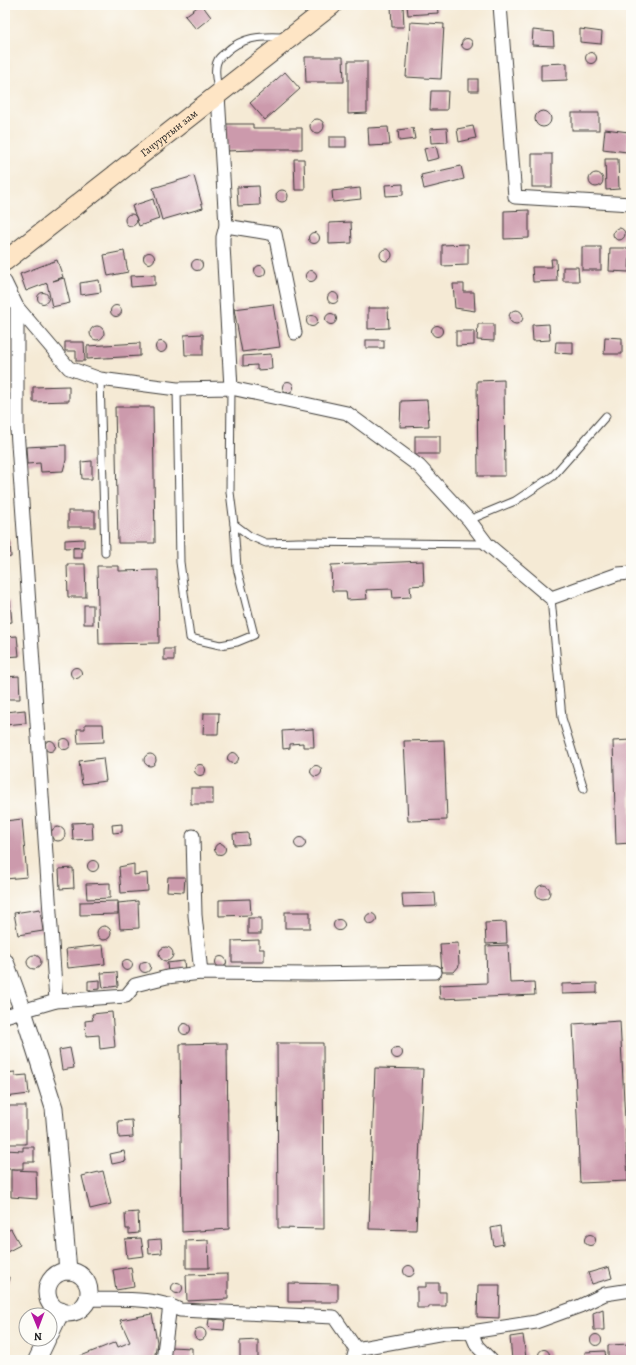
<svg xmlns="http://www.w3.org/2000/svg" width="636" height="1365" font-family="Alegreya,serif">
	<style>
		.building { fill: #cc9aac }
		.lines { fill: none; stroke-linecap: round; stroke-linejoin: round }
		.service-casing { stroke: #3d3b38; stroke-width: 9 }
		.minor-casing { stroke: #3d3b38; stroke-width: 15 }
		.tertiary-casing { stroke: #3d3b38; stroke-width: 19 }
		.secondary-casing { stroke: #3d3b38; stroke-width: 21 }
		.service { stroke: #fff; stroke-width: 7 }
		.minor { stroke: #fff; stroke-width: 13 }
		.tertiary { stroke: #fff; stroke-width: 17 }
		.secondary { stroke: #fee5c5; stroke-width: 19 }
		.labels { text-anchor: middle; dominant-baseline: central; stroke-width: 4; stroke-linejoin: round; paint-order: stroke }
		.street-label { font-size: 11px; fill: #1c1c1c; stroke: #fdfcf7 }
	</style>
	<rect width="100%" height="100%" fill="#fdfcf7"/>
	<filter id="ink" filterUnits="userSpaceOnUse"><feTurbulence type="fractalNoise" baseFrequency=".025" numOctaves="2"/><feDisplacementMap in="SourceGraphic" scale="8" xChannelSelector="R" yChannelSelector="G"/><feConvolveMatrix kernelMatrix="1 2 1 2 8 2 1 2 1" color-interpolation-filters="sRGB"/></filter>
	<filter id="wash" filterUnits="userSpaceOnUse"><feTurbulence type="fractalNoise" baseFrequency=".012" numOctaves="4" result="noise"/><feDisplacementMap in="SourceGraphic" scale="16" xChannelSelector="R" yChannelSelector="G"/><feGaussianBlur stdDeviation="0.9" result="paint"/><feColorMatrix in="noise" values="0 0 0 0 0 0 0 0 0 0 0 0 0 0 0 0 0 1.4 0 .05"/><feComposite in="paint" operator="in"/></filter>
	<g filter="url(#wash)">
		<rect width="100%" height="100%" fill="#f5ead5"/>
		<g id="blocks">
			<g class="building">
				<polygon points="200,5 202,5 211,17 196,29 185,16"/>
				<polygon points="391,5 403,5 404,27 392,27"/>
				<polygon points="407,5 437,5 438,13 408,15"/>
				<polygon points="410,22 444,24 441,79 406,77"/>
				<polygon points="580,29 602,32 601,44 580,42"/>
				<polygon points="533,30 553,32 554,46 532,45"/>
				<circle cx="467" cy="44" r="5.5"/>
				<circle cx="591" cy="58" r="5.5"/>
				<polygon points="305,57 343,57 344,82 306,82"/>
				<polygon points="348,61 367,61 367,113 348,114"/>
				<polygon points="567,63 567,80 541,81 541,64"/>
				<polygon points="285,72 300,89 265,120 250,103"/>
				<rect x="469" y="79" width="9" height="12"/>
				<polygon points="431,91 448,91 447,110 430,110"/>
				<circle cx="543" cy="119" r="8"/>
				<rect x="572" y="113" width="27" height="17"/>
				<circle cx="317" cy="126" r="7"/>
				<polygon points="226,124 253,124 253,128 302,128 302,149 254,149 254,150 226,151"/>
				<polygon points="473,126 476,138 459,142 457,129"/>
				<polygon points="388,127 390,145 369,146 368,128"/>
				<polygon points="413,128 415,139 399,141 398,130"/>
				<polygon points="447,128 448,142 431,143 430,129"/>
				<polygon points="605,129 629,132 627,152 603,149"/>
				<rect x="329" y="137" width="17" height="10"/>
				<polygon points="436,146 439,158 427,161 424,149"/>
				<rect x="532" y="154" width="20" height="33"/>
				<polygon points="294,159 304,159 305,190 295,190"/>
				<polygon points="605,159 618,159 619,189 606,190"/>
				<polygon points="461,166 464,179 424,189 421,175"/>
				<circle cx="596" cy="180" r="7"/>
				<polygon points="194,176 203,208 162,220 153,188"/>
				<polygon points="403,184 403,195 386,196 385,185"/>
				<polygon points="259,186 260,205 238,206 237,187"/>
				<polygon points="360,188 361,199 333,202 332,191"/>
				<circle cx="282" cy="196" r="6"/>
				<polygon points="153,199 159,219 139,226 132,206"/>
				<polygon points="529,210 529,238 504,239 504,211"/>
				<circle cx="131" cy="220" r="6"/>
				<polygon points="351,222 352,243 329,244 329,223"/>
				<circle cx="619" cy="234" r="6"/>
				<circle cx="314" cy="238" r="5.5"/>
				<polygon points="468,244 468,265 442,266 442,245"/>
				<rect x="582" y="247" width="19" height="23"/>
				<polygon points="610,248 630,248 629,272 609,271"/>
				<circle cx="386" cy="255" r="6"/>
				<polygon points="124,251 128,272 108,276 104,255"/>
				<circle cx="149" cy="258" r="5.5"/>
				<polygon points="551,259 556,259 557,281 533,282 532,267 552,267"/>
				<circle cx="197" cy="265" r="5.5"/>
				<polygon points="57,260 63,277 53,281 64,278 70,303 52,307 47,283 26,291 20,274"/>
				<circle cx="260" cy="271" r="5.5"/>
				<polygon points="563,267 578,267 579,281 563,281"/>
				<circle cx="311" cy="276" r="5.5"/>
				<polygon points="155,275 155,285 131,287 130,276"/>
				<polygon points="99,280 101,292 81,295 80,283"/>
				<polygon points="453,284 464,284 464,292 474,292 475,311 455,308"/>
				<circle cx="43" cy="298" r="5.5"/>
				<circle cx="333" cy="298" r="5.5"/>
				<polygon points="273,304 280,347 242,352 234,309"/>
				<circle cx="116" cy="311" r="5.5"/>
				<polygon points="368,308 388,308 389,328 368,329"/>
				<circle cx="516" cy="317" r="7"/>
				<circle cx="331" cy="319" r="5.5"/>
				<circle cx="312" cy="321" r="5.5"/>
				<polygon points="478,324 494,324 494,341 477,340"/>
				<polygon points="549,324 550,340 533,341 532,325"/>
				<circle cx="437" cy="331" r="5.5"/>
				<circle cx="97" cy="333" r="7"/>
				<polygon points="456,331 474,331 474,345 456,346"/>
				<polygon points="203,334 203,355 185,355 184,335"/>
				<polygon points="605,337 622,338 622,354 604,354"/>
				<rect x="366" y="340" width="18" height="8"/>
				<circle cx="161" cy="347" r="5.5"/>
				<polygon points="65,342 84,342 85,361 76,361 76,351 65,351"/>
				<polygon points="556,342 573,342 573,354 555,353"/>
				<polygon points="140,343 140,356 87,359 87,346"/>
				<polygon points="271,354 272,369 257,370 257,365 243,366 243,356"/>
				<polygon points="504,380 505,476 478,476 477,381"/>
				<circle cx="288" cy="387" r="5.5"/>
				<polygon points="69,386 69,401 33,402 33,387"/>
				<polygon points="427,400 429,426 400,427 401,401"/>
				<polygon points="115,407 153,407 155,543 118,543"/>
				<rect x="415" y="436" width="25" height="18"/>
				<polygon points="66,445 66,460 63,471 41,472 40,463 27,464 26,447"/>
				<polygon points="92,461 92,479 82,479 81,462"/>
				<rect x="68" y="511" width="27" height="16"/>
				<polygon points="5,516 6,516 7,531 5,531"/>
				<polygon points="84,539 84,547 65,548 65,540"/>
				<polygon points="10,541 11,557 5,558 5,542"/>
				<rect x="73" y="548" width="9" height="10"/>
				<polygon points="423,561 424,585 410,586 411,597 393,598 392,589 366,590 367,599 347,600 346,591 332,591 331,565"/>
				<polygon points="67,564 85,564 86,597 68,597"/>
				<polygon points="97,566 119,566 119,571 158,570 159,643 99,644"/>
				<polygon points="10,601 12,622 5,623 5,602"/>
				<rect x="84" y="605" width="9" height="19"/>
				<polygon points="17,636 19,656 5,657 5,637"/>
				<rect x="164" y="649" width="10" height="11"/>
				<circle cx="76" cy="673" r="5.5"/>
				<polygon points="19,676 20,699 5,699 5,677"/>
				<polygon points="25,710 26,723 5,725 5,712"/>
				<polygon points="204,713 219,713 218,734 203,734"/>
				<polygon points="85,724 103,724 104,742 78,743 77,729 85,729"/>
				<polygon points="313,729 314,747 303,747 303,743 290,744 290,748 283,749 282,731"/>
				<circle cx="65" cy="744" r="5.5"/>
				<polygon points="444,740 447,820 408,821 404,741"/>
				<polygon points="631,740 631,843 616,844 613,741"/>
				<circle cx="50" cy="746" r="5.5"/>
				<circle cx="233" cy="758" r="5.5"/>
				<circle cx="150" cy="760" r="6"/>
				<polygon points="103,758 106,781 82,784 79,761"/>
				<circle cx="200" cy="770" r="5.5"/>
				<circle cx="316" cy="771" r="5.5"/>
				<rect x="191" y="788" width="22" height="16"/>
				<polygon points="22,819 27,877 5,879 5,821"/>
				<polygon points="92,822 93,839 73,840 72,823"/>
				<polygon points="122,824 122,832 113,833 112,825"/>
				<circle cx="58" cy="834" r="7"/>
				<polygon points="248,833 249,844 234,845 233,834"/>
				<circle cx="300" cy="843" r="5.5"/>
				<circle cx="220" cy="849" r="5.5"/>
				<circle cx="93" cy="866" r="5.5"/>
				<polygon points="134,864 134,875 147,873 148,891 121,893 119,867"/>
				<polygon points="73,868 74,888 60,889 59,869"/>
				<polygon points="168,877 185,877 184,892 167,891"/>
				<polygon points="110,883 110,898 87,899 86,884"/>
				<circle cx="543" cy="892" r="7"/>
				<polygon points="435,893 436,906 403,907 402,894"/>
				<polygon points="250,899 251,915 219,916 219,900"/>
				<polygon points="118,901 118,914 80,915 80,902"/>
				<polygon points="138,901 139,928 120,929 118,903"/>
				<polygon points="40,909 43,931 18,935 14,913"/>
				<rect x="285" y="912" width="25" height="16"/>
				<circle cx="371" cy="919" r="5.5"/>
				<rect x="248" y="918" width="13" height="16"/>
				<circle cx="339" cy="925" r="5.5"/>
				<polygon points="506,922 507,943 486,944 485,923"/>
				<circle cx="104" cy="933" r="7"/>
				<polygon points="259,940 259,949 264,949 264,962 232,962 232,941"/>
				<polygon points="458,943 459,966 454,972 442,972 440,944"/>
				<polygon points="103,945 105,964 68,968 66,949"/>
				<polygon points="508,945 510,983 534,982 535,995 440,999 439,985 487,983 486,946"/>
				<circle cx="166" cy="954" r="7"/>
				<circle cx="34" cy="962" r="7"/>
				<circle cx="221" cy="962" r="5.5"/>
				<circle cx="127" cy="965" r="5.5"/>
				<polygon points="184,961 185,971 168,973 167,963"/>
				<circle cx="145" cy="967" r="5.5"/>
				<polygon points="117,972 118,986 103,988 101,973"/>
				<polygon points="100,980 100,989 88,990 88,981"/>
				<polygon points="597,983 597,993 562,994 562,984"/>
				<polygon points="112,1012 115,1047 100,1049 99,1035 86,1036 85,1021 93,1020 92,1014"/>
				<polygon points="620,1021 628,1181 580,1183 573,1024"/>
				<circle cx="185" cy="1029" r="5.5"/>
				<polygon points="227,1043 229,1229 182,1232 180,1044"/>
				<polygon points="277,1043 323,1043 324,1229 278,1228"/>
				<circle cx="397" cy="1053" r="5.5"/>
				<polygon points="70,1048 74,1068 62,1070 59,1050"/>
				<polygon points="375,1068 423,1069 416,1230 369,1229"/>
				<polygon points="15,1072 15,1076 27,1075 29,1094 5,1097 5,1073"/>
				<rect x="5" y="1106" width="21" height="38"/>
				<polygon points="132,1120 133,1137 119,1138 118,1121"/>
				<polygon points="23,1147 34,1147 34,1162 23,1162 23,1169 5,1169 5,1150 23,1151"/>
				<polygon points="124,1151 126,1161 112,1164 110,1154"/>
				<polygon points="11,1170 36,1171 37,1199 11,1197"/>
				<polygon points="103,1171 111,1204 90,1209 82,1176"/>
				<polygon points="138,1212 139,1233 129,1234 129,1229 126,1229 125,1213"/>
				<polygon points="501,1226 503,1244 494,1246 491,1228"/>
				<polygon points="11,1229 20,1245 5,1253 5,1232"/>
				<circle cx="590" cy="1240" r="5.5"/>
				<polygon points="141,1238 144,1256 127,1258 125,1239"/>
				<polygon points="161,1239 162,1253 149,1254 148,1240"/>
				<polygon points="208,1240 209,1268 186,1268 186,1241"/>
				<circle cx="409" cy="1271" r="5.5"/>
				<polygon points="131,1267 134,1287 116,1290 113,1270"/>
				<polygon points="609,1267 612,1278 592,1284 588,1273"/>
				<polygon points="228,1274 228,1299 187,1301 186,1275"/>
				<polygon points="5,1277 9,1277 6,1295 5,1295"/>
				<circle cx="177" cy="1288" r="5.5"/>
				<polygon points="288,1283 338,1284 338,1302 288,1302"/>
				<polygon points="426,1283 439,1283 439,1292 446,1292 446,1306 429,1306 429,1308 417,1308 417,1287 426,1287"/>
				<polygon points="478,1285 500,1285 499,1318 477,1317"/>
				<polygon points="603,1309 604,1330 594,1330 593,1313"/>
				<polygon points="152,1314 157,1342 154,1360 71,1360 116,1342 118,1347 130,1342 120,1320"/>
				<polygon points="209,1319 225,1320 224,1330 211,1329 208,1326"/>
				<circle cx="200" cy="1334" r="6"/>
				<circle cx="596" cy="1340" r="5.5"/>
				<polygon points="523,1335 526,1358 512,1360 510,1337"/>
				<polygon points="258,1340 258,1360 240,1360 240,1341"/>
				<polygon points="631,1344 631,1360 608,1360 608,1345"/>
				<polygon points="170,1347 192,1348 192,1360 169,1360"/>
				<circle cx="544" cy="1355" r="5.5"/>
				<polygon points="605,1351 606,1360 585,1360 585,1352"/>
				<polygon points="313,1358 335,1359 334,1360 308,1360"/>
			</g>
		</g>
	</g>
	<g filter="url(#ink)">
		<use href="#blocks" fill-opacity="0" stroke="#3d3b38" stroke-width="1"/>
		<g class="lines">
			<defs>
				<g id="service">
					<path d="M218 91C217 82 213 69 218 60 219 57 224 54 226 52 242 37 261 36 281 37L284 38"/>
					<polyline points="100,379 105,553"/>
					<polyline points="231,388 230,492 234,524 250,536 266,543 299,542 487,544"/>
					<polyline points="177,389 180,562 190,638 220,645 237,642 254,635 237,568 234,524"/>
					<polyline points="469,520 515,501 553,476 606,416"/>
					<polyline points="551,598 562,718 584,789"/>
				</g>
				<g id="minor">
					<polyline points="500,5 515,197 631,204"/>
					<polyline points="218,95 226,226 223,237 223,245 231,388"/>
					<polyline points="226,226 275,234 295,333"/>
					<polyline points="5,282 17,307 17,429 56,1001"/>
					<polyline points="17,307 69,368 100,379 177,389 231,388 347,413 419,466 469,520 487,544 551,598 618,574 631,573"/>
					<polyline points="193,836 195,915 201,973"/>
					<polyline points="5,1016 56,1001 126,996 135,985 167,977 201,973 310,974 435,972"/>
					<path d="M88 1299C118 1300 153 1296 180 1310L334 1317 356 1349"/>
					<polyline points="471,1332 477,1346 491,1360"/>
					<polyline points="163,1360 170,1305"/>
					<polyline points="353,1360 356,1349 444,1333 471,1332 536,1322 580,1306 605,1294 631,1290"/>
				</g>
				<g id="tertiary">
					<polyline points="5,962 23,1011 54,1108 68,1271"/>
					<circle cx="68" cy="1292" r="21"/>
					<polyline points="50,1334 61,1311"/>
					<polyline points="37,1360 47,1339"/>
				</g>
				<g id="secondary">
					<path id="s1" d="M5 261 332 5"/>
				</g>
			</defs>
			<use href="#service" class="service-casing"/>
			<use href="#minor" class="minor-casing"/>
			<use href="#tertiary" class="tertiary-casing"/>
			<use href="#secondary" class="secondary-casing"/>
			<use href="#service" class="service"/>
			<use href="#minor" class="minor"/>
			<use href="#tertiary" class="tertiary"/>
			<use href="#secondary" class="secondary"/>
		</g>
	</g>
	<g class="labels">
		<g class="street-label">
			<text stroke="none"><textPath href="#s1" startOffset="208">Гачууртын зам</textPath></text>
		</g>
	</g>
	<rect width="636" height="1365" fill="none" stroke="#fdfcf7" stroke-width="20"/>
	<g transform="translate(38 1327) rotate(179)"><circle r="19" fill="#fdfcf7" stroke="#a3a29f"/>
	<path d="M0-3L7 15L0 10L-7 15Z" fill="#b5179e"/>
	<text y="-6" font-size="11" font-weight="bold" text-anchor="middle" fill="#1c1c1c">N</text>
	</g>
</svg>
